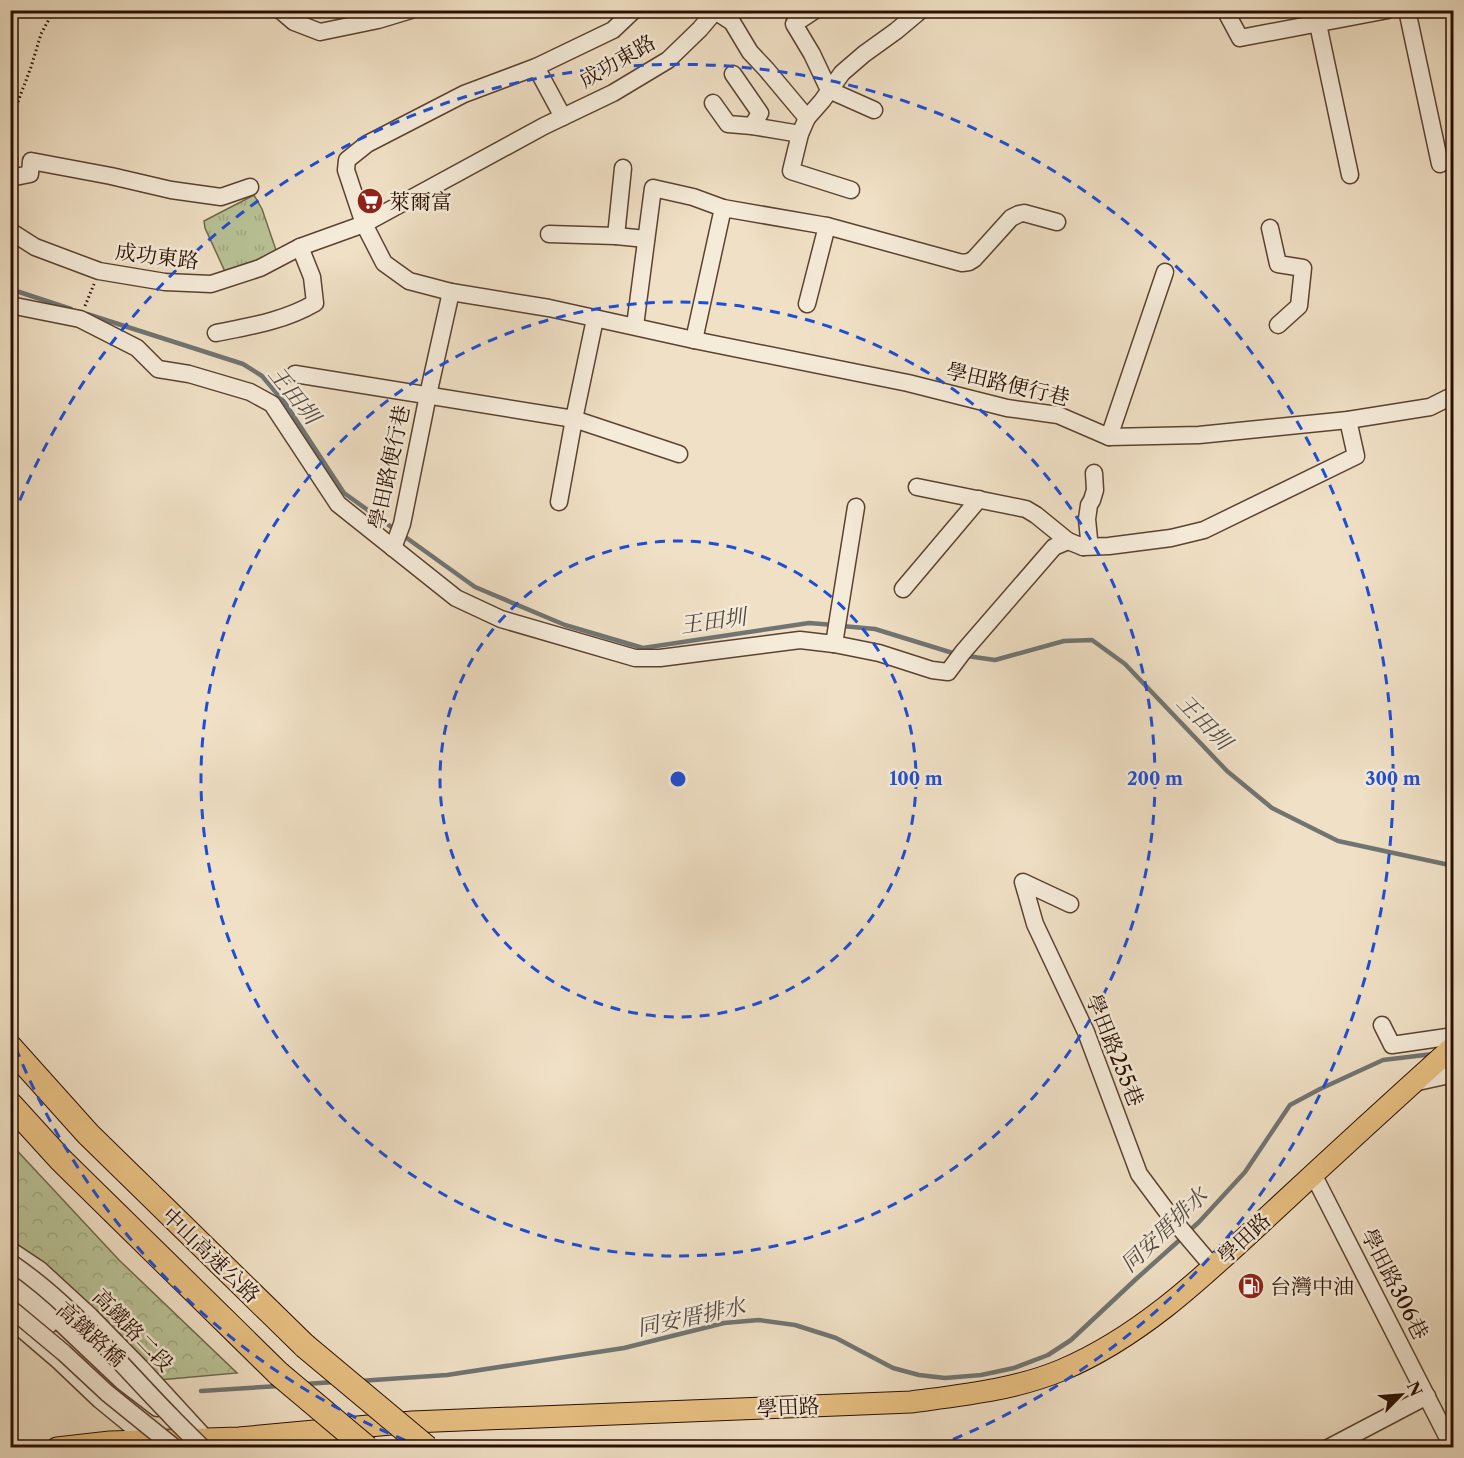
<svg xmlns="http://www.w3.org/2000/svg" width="1464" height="1458" font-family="'Libre Caslon Text','Noto Serif TC',serif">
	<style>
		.grass { fill: url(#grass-tufts); stroke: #70684b; stroke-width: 1.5 }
		.forest { fill: url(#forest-crowns); stroke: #70684b; stroke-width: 1.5 }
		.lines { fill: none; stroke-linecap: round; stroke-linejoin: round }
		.stream { stroke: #707573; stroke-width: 4.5 }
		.minor-casing { stroke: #5b4231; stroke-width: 19 }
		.major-casing { stroke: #290e00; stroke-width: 23 }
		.highway-casing { stroke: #290e00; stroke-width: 26 }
		.path { stroke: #290e00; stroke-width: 3; stroke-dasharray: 1.5 3; stroke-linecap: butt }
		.minor { stroke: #f5ebd9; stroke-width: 16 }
		.major { stroke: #e8c082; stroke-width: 21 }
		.highway { stroke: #e8c082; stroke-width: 24 }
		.minor-bridge-casing { stroke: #5b4231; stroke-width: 19; stroke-linecap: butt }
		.highway-bridge-casing { stroke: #290e00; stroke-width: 26; stroke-linecap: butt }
		.minor-bridge { stroke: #f5ebd9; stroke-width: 16 }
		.highway-bridge { stroke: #e8c082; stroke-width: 24 }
		.ring { fill: none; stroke: #1d4ed8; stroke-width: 3; stroke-dasharray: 10 8 }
		.labels { text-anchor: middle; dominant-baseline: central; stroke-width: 5; stroke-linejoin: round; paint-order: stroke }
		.street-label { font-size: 21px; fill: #290e00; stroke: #f5ebd9 }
		.poi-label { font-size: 21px; fill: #290e00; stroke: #f5ebd9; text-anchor: start }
		.water-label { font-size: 22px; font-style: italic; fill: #534a43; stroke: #f5ebd9 }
		.centre { fill: #1d4ed8; stroke: #f5ebd9; stroke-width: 3 }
		.ring-label { font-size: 18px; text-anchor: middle; font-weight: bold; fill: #1d4ed8; stroke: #f5ebd9; stroke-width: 5; stroke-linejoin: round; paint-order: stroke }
	</style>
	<defs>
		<pattern id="grass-tufts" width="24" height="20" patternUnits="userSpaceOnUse" patternTransform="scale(1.5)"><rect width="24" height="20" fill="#b8c296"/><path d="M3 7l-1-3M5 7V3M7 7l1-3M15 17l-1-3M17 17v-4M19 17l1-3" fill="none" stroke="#9ea680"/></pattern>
		<pattern id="forest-crowns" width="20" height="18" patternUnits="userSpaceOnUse" patternTransform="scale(1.5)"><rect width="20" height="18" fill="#b8c296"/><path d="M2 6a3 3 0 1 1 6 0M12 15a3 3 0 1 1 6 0" fill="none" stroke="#9ea680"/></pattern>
	</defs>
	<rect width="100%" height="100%" fill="#f0e0c5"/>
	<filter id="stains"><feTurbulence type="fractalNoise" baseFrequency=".00333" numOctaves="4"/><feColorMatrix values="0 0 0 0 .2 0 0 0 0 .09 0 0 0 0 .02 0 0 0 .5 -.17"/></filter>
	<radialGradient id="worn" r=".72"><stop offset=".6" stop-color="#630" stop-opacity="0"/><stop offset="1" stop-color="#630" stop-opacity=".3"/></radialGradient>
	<polygon class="grass" points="254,195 262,209 277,253 227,276 205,228 204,221"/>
	<polygon class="forest" points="10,1143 119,1260 237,1373 159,1380 11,1243"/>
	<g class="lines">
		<g class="stream">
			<polyline points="10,289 71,309"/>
			<polyline points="87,314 243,364 262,376 285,403 344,493 475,587 565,625 643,648 809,623 834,625"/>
			<polyline points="842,626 875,629 956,654"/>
			<polyline points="967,656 995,660 1064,641 1092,640 1125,664 1227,771 1272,808 1338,841 1454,866"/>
			<polyline points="1189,1231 1199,1222 1245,1172 1290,1105 1320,1089 1383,1060 1433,1054"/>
			<polyline points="359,1381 447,1375 624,1348 724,1323 759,1320 795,1325 836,1338 893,1368 919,1375 945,1378 981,1375 1014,1368 1048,1355 1071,1340 1135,1280 1183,1237"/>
			<polyline points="305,1384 335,1382"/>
			<polyline points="201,1391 279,1386"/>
		</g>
		<defs>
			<g id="minor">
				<polyline points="280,10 294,22 320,32 378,20 411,10"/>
				<polyline points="815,10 794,24 812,54 829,90 874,110"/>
				<polyline points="1225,10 1240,38 1388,10"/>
				<polyline points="1315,10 1350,175"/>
				<polyline points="1407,10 1440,164"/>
				<polyline points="715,11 732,22 750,52 766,69 807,118 822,101 842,73 864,54 896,31 921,10"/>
				<polyline points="536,67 613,30 634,10"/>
				<polyline points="733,74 760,113 752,126"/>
				<polyline points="713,103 728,124 752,126 800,134"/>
				<polyline points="563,117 536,67 464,94 367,144 347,160 346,170 364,224 384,263 409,281 451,292 549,308 694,340 908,383 1007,408 1058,415 1109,437 1199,435 1348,420 1430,407 1454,395"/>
				<polyline points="807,118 800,134 791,171 851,190"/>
				<polyline points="10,178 30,174 31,161 111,176 171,190 221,197 250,187"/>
				<polyline points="1270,228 1278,264 1303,268 1299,306 1278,325"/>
				<polyline points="10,231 35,247 99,271 165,282 211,284 260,268 300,247 364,224 544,126 613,93 668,60 700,29 716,10"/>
				<polyline points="549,234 616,236 646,239"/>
				<polyline points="616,236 623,168"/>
				<polyline points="807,304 827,226"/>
				<polyline points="10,305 80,319 137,348 158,369 189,374 250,392 272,404 338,504 456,598 501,619 635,658 660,658 800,640 834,644 879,653 932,670 948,672 963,652 1054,547 1068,541 1083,547 1109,546 1171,538 1204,530 1356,456 1348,420"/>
				<polyline points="635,326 653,188 693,197 723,208"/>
				<path d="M216 333C251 326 284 321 315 303L312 277 300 247"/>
				<polyline points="694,340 723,208 827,226 962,263 969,262 974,259 1011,218 1019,214 1024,213 1057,222"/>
				<polyline points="295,374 574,419 595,319"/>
				<polyline points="1109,437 1165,272"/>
				<polyline points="917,487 1026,509 1036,515 1068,541"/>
				<polyline points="559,502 574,419 679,454"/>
				<polyline points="1083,547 1089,539 1087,519 1089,505 1092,500 1095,490 1094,473"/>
				<polyline points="393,548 402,524 428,395 451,292"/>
				<polyline points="903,589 979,499"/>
				<polyline points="834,644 856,507"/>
				<polyline points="1070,904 1023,882 1035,924 1086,1032 1139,1174 1174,1221 1213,1267"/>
				<polyline points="1382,1025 1392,1045 1454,1036"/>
				<polyline points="1413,1083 1454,1074"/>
				<polyline points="1313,1174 1453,1448"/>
				<polyline points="10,1250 40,1270 90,1316 140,1367 206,1439 212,1444"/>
				<polyline points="10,1279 25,1289 123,1382 157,1408"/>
				<polyline points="10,1293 49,1325"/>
				<polyline points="10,1319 59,1361 100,1400 155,1445"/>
				<polyline points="1328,1448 1427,1396"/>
			</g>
			<path id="major" d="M57 1448 110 1442 239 1438 412 1422 911 1402C963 1395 1014 1390 1062 1370 1145 1335 1211 1269 1276 1209 1335 1154 1394 1100 1454 1046"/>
			<g id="highway">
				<polyline points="10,1047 88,1134 305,1346"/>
				<polyline points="10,1104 61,1160 279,1374"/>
			</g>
		</defs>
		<use href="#minor" class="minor-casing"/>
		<use href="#major" class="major-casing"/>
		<use href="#highway" class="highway-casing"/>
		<g class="path">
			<polyline points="10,123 31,67 41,34 54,10"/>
			<polyline points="85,306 94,284"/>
		</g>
		<use href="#minor" class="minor"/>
		<use href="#major" class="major"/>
		<use href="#highway" class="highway"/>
		<defs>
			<g id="minor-bridge">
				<path d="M10 1262C72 1304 118 1362 170 1415 181 1427 192 1437 203 1448"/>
				<polyline points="10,1308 64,1353 107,1393 175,1448"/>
			</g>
			<g id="highway-bridge">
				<polyline points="305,1346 427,1448"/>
				<polyline points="279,1374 367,1448"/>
			</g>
		</defs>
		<use href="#minor-bridge" class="minor-bridge-casing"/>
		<use href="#highway-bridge" class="highway-bridge-casing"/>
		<use href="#minor-bridge" class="minor-bridge"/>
		<use href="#highway-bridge" class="highway-bridge"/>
	</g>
	<g class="ring">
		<circle cx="678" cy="779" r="238"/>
		<circle cx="678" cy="779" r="477"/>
		<path d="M422 1447A715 715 0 0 1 13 1041M13 517A715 715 0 1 1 934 1447"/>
	</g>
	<defs>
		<symbol id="supermarket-disc" viewBox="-11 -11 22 22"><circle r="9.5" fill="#8f2418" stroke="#f5ebd9"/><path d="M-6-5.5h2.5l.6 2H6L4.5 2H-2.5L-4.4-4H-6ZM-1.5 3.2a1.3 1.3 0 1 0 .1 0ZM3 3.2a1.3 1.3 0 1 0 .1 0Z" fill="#fff"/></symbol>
		<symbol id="fuel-disc" viewBox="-11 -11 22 22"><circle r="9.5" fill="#8f2418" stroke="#f5ebd9"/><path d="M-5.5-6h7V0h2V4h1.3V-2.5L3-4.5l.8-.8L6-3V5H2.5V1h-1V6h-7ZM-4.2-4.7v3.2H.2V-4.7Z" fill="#fff"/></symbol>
	</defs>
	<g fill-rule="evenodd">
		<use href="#supermarket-disc" x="355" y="186" width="30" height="30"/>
		<use href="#fuel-disc" x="1236" y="1271" width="30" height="30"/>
	</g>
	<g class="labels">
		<g class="street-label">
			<text transform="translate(617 61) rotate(-30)">成功東路</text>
			<text transform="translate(157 256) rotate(7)">成功東路</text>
			<text transform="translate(1008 384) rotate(13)">學田路便行巷</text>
			<text transform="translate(389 467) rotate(-78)">學田路便行巷</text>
			<text transform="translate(1115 1050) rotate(68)">學田路255巷</text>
			<text transform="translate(1244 1238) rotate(-43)">學田路</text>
			<text transform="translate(211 1255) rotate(44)">中山高速公路</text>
			<text transform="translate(1395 1284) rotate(63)">學田路306巷</text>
			<text transform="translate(133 1330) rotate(46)">高鐵路二段</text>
			<text transform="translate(91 1334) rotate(42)">高鐵路橋</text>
			<text transform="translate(788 1407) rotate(-3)">學田路</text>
		</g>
		<g class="poi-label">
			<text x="389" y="201">萊爾富</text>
			<text x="1270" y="1286">台灣中油</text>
		</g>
		<g class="water-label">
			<text transform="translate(294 395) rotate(51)">王田圳</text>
			<text transform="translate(713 621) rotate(-8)">王田圳</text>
			<text transform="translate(1204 722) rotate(46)">王田圳</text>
			<text transform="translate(1164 1230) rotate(-44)">同安厝排水</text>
			<text transform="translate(691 1317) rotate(-12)">同安厝排水</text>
		</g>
	</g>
	<circle cx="678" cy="779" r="9" class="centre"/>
	<g class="ring-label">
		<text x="916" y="785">100 m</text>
		<text x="1155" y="785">200 m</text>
		<text x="1393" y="785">300 m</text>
	</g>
	<rect width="1464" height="1458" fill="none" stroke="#f0e0c5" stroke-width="36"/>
	<rect x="12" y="12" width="1440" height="1434" fill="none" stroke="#290e00" stroke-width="3"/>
	<rect x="18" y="18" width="1428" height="1422" fill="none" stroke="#290e00" stroke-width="1.5"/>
	<g transform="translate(1401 1395) rotate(65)" stroke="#f5ebd9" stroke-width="4.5" paint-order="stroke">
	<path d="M0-4.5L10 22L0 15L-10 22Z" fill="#290e00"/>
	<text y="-9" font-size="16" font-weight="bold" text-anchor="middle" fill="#290e00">N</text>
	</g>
	<rect width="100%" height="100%" filter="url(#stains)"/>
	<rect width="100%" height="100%" fill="url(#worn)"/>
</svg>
